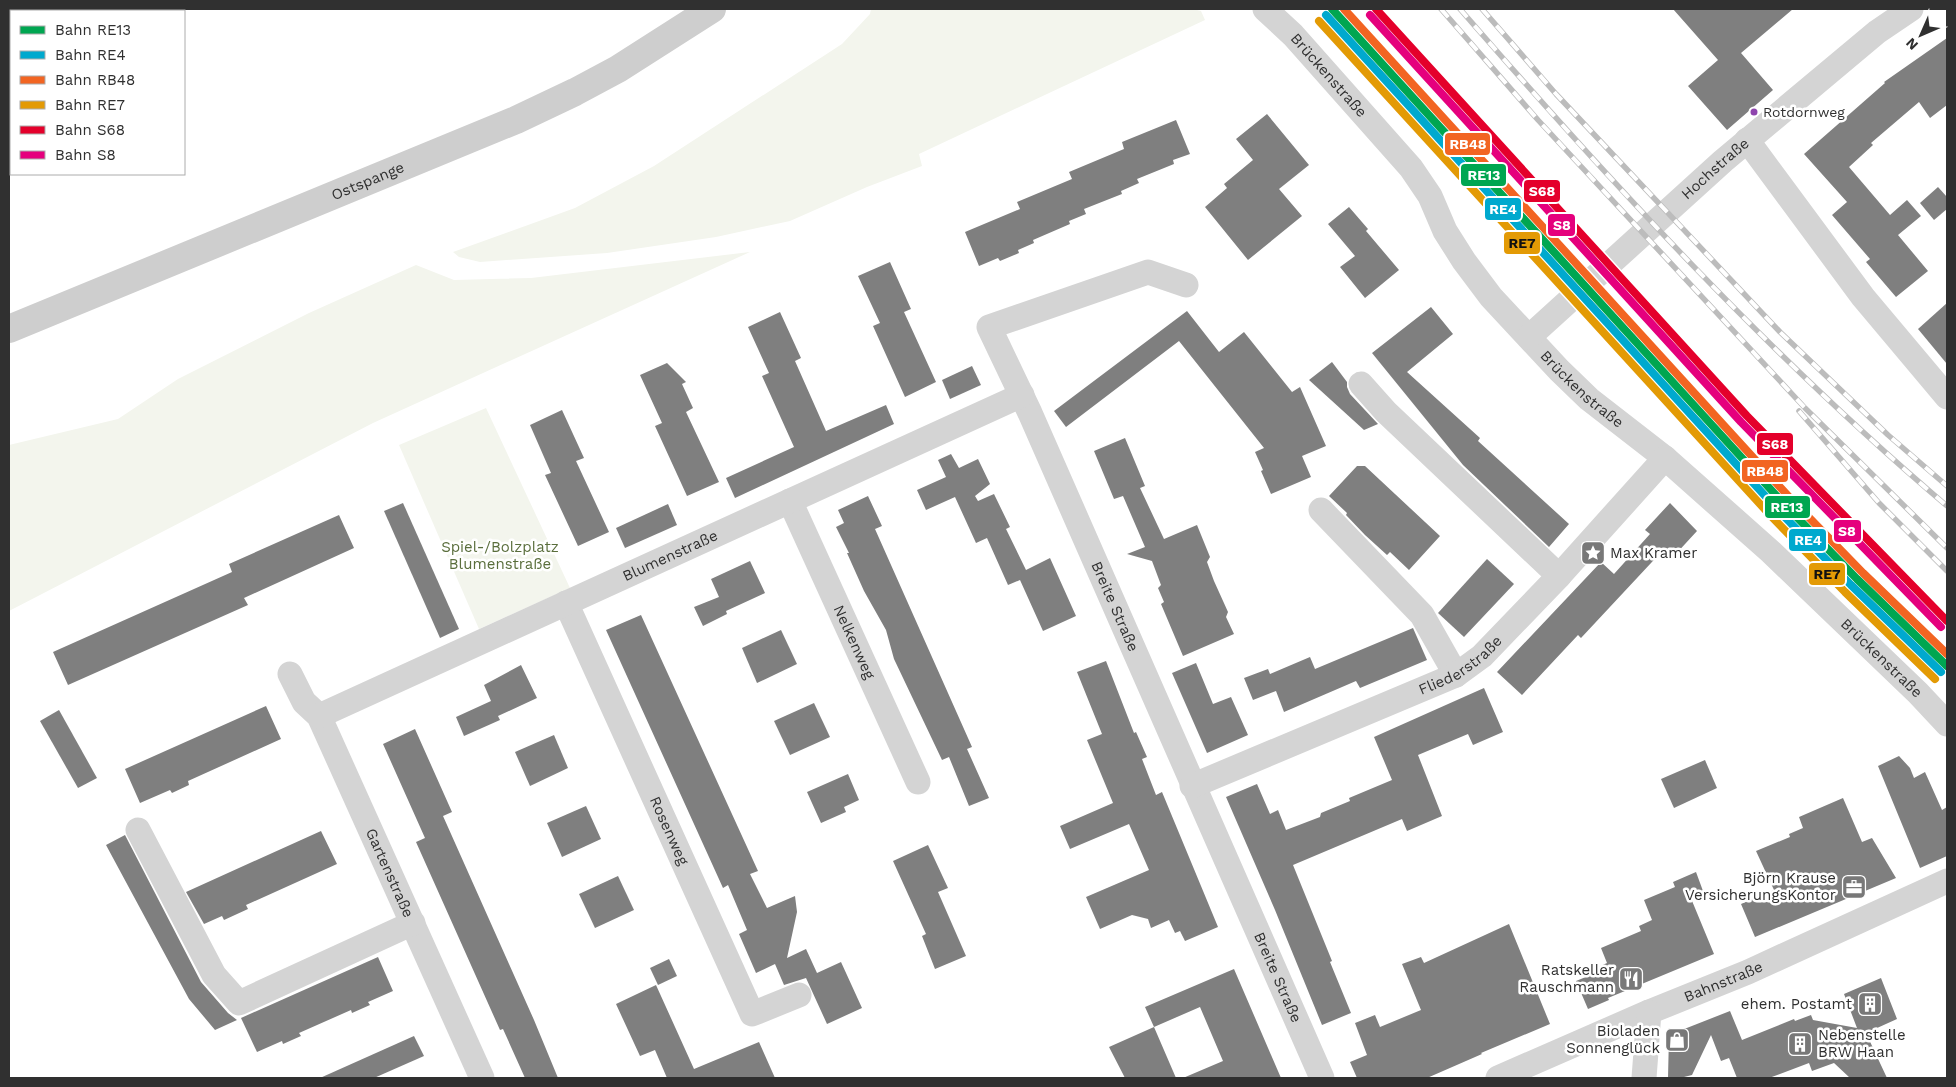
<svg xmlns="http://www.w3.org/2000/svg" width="1956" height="1087" font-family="'Work Sans',sans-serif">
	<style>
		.green { fill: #f3f5ed }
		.building { fill: #7f7f7f }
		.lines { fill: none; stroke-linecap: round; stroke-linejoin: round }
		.street { stroke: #d4d4d4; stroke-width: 25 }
		.secondary { stroke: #cecece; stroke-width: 28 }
		.rail-casing { stroke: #bcbcbc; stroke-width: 5.5 }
		.rail { stroke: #fff; stroke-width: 4; stroke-dasharray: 11; stroke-linecap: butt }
		.rail-1-casing { stroke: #fff; stroke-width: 11 }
		.rail-2-casing { stroke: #fff; stroke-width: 11 }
		.rail-3-casing { stroke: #fff; stroke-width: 11 }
		.rail-4-casing { stroke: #fff; stroke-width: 11 }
		.rail-5-casing { stroke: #fff; stroke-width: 11 }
		.rail-6-casing { stroke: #fff; stroke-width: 11 }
		.rail-1 { stroke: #00a651; stroke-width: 8 }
		.rail-2 { stroke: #00a9ce; stroke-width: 8 }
		.rail-3 { stroke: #f26522; stroke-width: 8 }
		.rail-4 { stroke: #e39a05; stroke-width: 8 }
		.rail-5 { stroke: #e4002b; stroke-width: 8 }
		.rail-6 { stroke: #e5007d; stroke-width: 8 }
		.bus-dot { fill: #8e44ad; stroke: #fff; stroke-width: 2 }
		.labels { text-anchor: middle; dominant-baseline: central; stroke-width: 5; stroke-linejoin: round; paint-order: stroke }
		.bus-label { font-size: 14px; fill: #303030; stroke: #fff; text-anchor: start }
		.street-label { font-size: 15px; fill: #303030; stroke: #fff }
		.park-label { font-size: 15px; fill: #5a6e3c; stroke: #fff }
		.poi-label { font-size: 15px; fill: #303030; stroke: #fff; text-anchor: end }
		.line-badge { stroke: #fff; stroke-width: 2 }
		.badge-label { font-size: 14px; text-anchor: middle; font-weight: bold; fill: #fff }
		.pale-badge-label { font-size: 14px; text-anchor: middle; font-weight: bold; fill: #111 }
	</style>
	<rect width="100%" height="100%" fill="#fff"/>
	<g class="green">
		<polygon points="871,9 1193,9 1201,11 1205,20 919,154 922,166 867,187 790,221 716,237 607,253 480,262 459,257 453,252 575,208 654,166 842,44 870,14"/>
		<polygon points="750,252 373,423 9,611 9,445 118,419 178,379 309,313 416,265 454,280 531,278"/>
		<polygon points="486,408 570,588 479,629 399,445"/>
	</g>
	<g class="building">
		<polygon points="1673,9 1793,9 1741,53 1773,90 1727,130 1688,86 1718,60"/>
		<polygon points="1947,38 1947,105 1930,118 1919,102 1871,143 1873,145 1849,167 1890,215 1907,200 1921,216 1898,235 1928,271 1896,297 1866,262 1870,259 1832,215 1847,202 1804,154 1885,83 1884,82"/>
		<polygon points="1267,114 1309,165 1279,189 1302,216 1248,260 1205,207 1227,188 1224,184 1253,160 1236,139"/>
		<polygon points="1176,120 1190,154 1173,160 1174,164 1137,179 1139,183 1121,191 1122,194 1084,209 1086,214 1069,221 1070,224 1033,240 1034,243 1018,250 1019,253 1000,261 998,258 979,266 965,232 1020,209 1017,202 1072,179 1069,172 1124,149 1122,142"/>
		<polygon points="1938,187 1947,197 1947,209 1934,220 1920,203"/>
		<polygon points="1349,207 1368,229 1366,231 1399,270 1365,298 1340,267 1355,256 1328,224"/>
		<polygon points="890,262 911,309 904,312 936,382 905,397 873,326 880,323 858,276"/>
		<polygon points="1947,303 1947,364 1918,329"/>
		<polygon points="1431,307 1453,334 1407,372 1480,438 1478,441 1569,524 1549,547 1463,465 1372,353"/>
		<polygon points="1187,311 1219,352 1244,332 1292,392 1300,387 1326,446 1302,456 1311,477 1271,494 1261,471 1263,470 1255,452 1264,448 1179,341 1066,427 1054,411"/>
		<polygon points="780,312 801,358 795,361 826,431 886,405 894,424 735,498 726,478 794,447 762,376 769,373 748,327"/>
		<polygon points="1332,362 1347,382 1347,387 1350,394 1378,424 1364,430 1309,380"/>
		<polygon points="667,363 686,382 682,384 693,408 686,412 719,482 687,496 655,426 662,423 640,375"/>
		<polygon points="972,366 981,385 950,399 942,380"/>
		<polygon points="562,410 584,458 576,461 609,532 578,546 545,475 551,473 530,425"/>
		<polygon points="1125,438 1145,486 1140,488 1164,539 1197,525 1210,557 1207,562 1214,581 1228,612 1226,617 1234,634 1183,656 1161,604 1164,602 1158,588 1161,585 1152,561 1127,554 1145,547 1123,496 1114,499 1094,451"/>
		<polygon points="951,454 959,468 978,459 990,484 975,496 978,501 994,494 1010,527 1006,529 1026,570 1050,558 1076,616 1043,631 1020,580 1008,585 987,538 976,543 955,497 926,510 917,490 946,477 938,460"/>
		<polygon points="1357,466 1365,466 1440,536 1409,570 1390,552 1387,555 1365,535 1346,515 1347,513 1329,496"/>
		<polygon points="868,496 882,526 875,529 972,747 967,749 989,798 969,806 949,757 942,760 894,659 886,630 864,591 847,553 849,553 836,527 844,523 838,510"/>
		<polygon points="403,503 459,629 440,638 384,511"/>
		<polygon points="1670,503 1697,531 1674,556 1665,548 1581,638 1578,635 1522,695 1497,672 1601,562 1614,574 1650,534 1645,530"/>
		<polygon points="668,504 677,525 625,548 616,528"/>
		<polygon points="339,515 354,548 244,598 248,605 68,685 53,652 232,572 229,564"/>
		<polygon points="1487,559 1514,584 1464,637 1438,613"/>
		<polygon points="750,561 765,593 726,611 727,614 703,626 694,607 719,597 711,579"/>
		<polygon points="641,615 758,871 750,874 767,908 795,896 797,912 787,958 806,949 817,973 841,962 862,1008 827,1024 806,978 784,985 775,964 756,973 739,934 747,930 728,885 723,888 606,630"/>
		<polygon points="1413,628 1427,660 1360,688 1356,681 1284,712 1276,691 1253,700 1244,678 1268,669 1270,674 1310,657 1315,669"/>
		<polygon points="781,630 797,664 757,683 742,648"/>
		<polygon points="1106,661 1134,733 1136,732 1147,757 1142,759 1156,795 1162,792 1218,927 1185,941 1180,931 1175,933 1169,920 1151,928 1148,919 1132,915 1100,929 1086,897 1149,870 1129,824 1070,849 1060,826 1113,803 1087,740 1102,734 1077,672"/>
		<polygon points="1196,663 1213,704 1231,697 1248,735 1207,753 1172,673"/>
		<polygon points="521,665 537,698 498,716 500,720 464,736 456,717 491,701 484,685"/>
		<polygon points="1484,688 1503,732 1473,745 1468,734 1418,755 1442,816 1407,831 1402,819 1293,865 1332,961 1330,962 1351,1013 1322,1025 1275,910 1226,797 1257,784 1270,814 1278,810 1286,830 1320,817 1321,813 1350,801 1349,798 1392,780 1374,737"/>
		<polygon points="814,703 830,737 790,755 774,721"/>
		<polygon points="266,706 281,739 188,781 189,785 172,793 170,790 140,803 125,769"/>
		<polygon points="59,710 97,778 78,788 40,721"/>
		<polygon points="415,729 452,812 443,816 534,1020 558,1078 525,1078 503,1029 500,1030 416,842 425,838 383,744"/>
		<polygon points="554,735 568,768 530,786 515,752"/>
		<polygon points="1899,756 1910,768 1914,778 1925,772 1942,810 1947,807 1947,856 1920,868 1878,766"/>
		<polygon points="1705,760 1717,788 1674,808 1661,779"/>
		<polygon points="848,774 859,800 844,807 846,812 821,823 807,792"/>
		<polygon points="1843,798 1862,842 1872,838 1896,878 1755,937 1741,904 1774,890 1756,851 1790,837 1789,834 1803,828 1799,817"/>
		<polygon points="586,806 601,839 562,857 547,823"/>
		<polygon points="321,831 337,864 246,905 248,909 224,920 222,916 204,924 186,892"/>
		<polygon points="125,835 201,982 228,1013 237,1020 215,1030 189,999 106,845"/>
		<polygon points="928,845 948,888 938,892 966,956 935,969 922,936 926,934 893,861"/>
		<polygon points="1696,872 1703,891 1690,896 1714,954 1608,998 1609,1000 1588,1009 1576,981 1598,972 1596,968 1607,963 1601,948 1641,931 1639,926 1652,920 1644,900 1675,887 1673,882"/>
		<polygon points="618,876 634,910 595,928 579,894"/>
		<polygon points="1509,924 1550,1024 1481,1053 1482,1054 1427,1078 1357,1078 1350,1062 1367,1055 1355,1023 1375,1015 1380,1027 1421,1010 1402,964 1421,957 1424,963"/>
		<polygon points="378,957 393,991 368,1002 370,1005 352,1013 351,1010 299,1033 301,1036 283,1044 282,1041 257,1052 241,1018"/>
		<polygon points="669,959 677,976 658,985 650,968"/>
		<polygon points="1234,969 1281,1078 1183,1078 1223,1061 1200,1007 1154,1027 1176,1078 1125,1078 1109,1047 1154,1027 1145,1007"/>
		<polygon points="1881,978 1897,1019 1866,1033 1887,1078 1850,1078 1834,1063 1812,1071 1809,1063 1769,1078 1737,1078 1729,1058 1721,1061 1711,1035 1692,1075 1680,1078 1668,1078 1669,1035 1730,1011 1742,1040 1794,1019 1795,1021 1811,1015 1813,1020 1857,1028 1844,994"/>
		<polygon points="656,985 694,1069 759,1042 775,1078 667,1078 655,1050 640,1056 616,1004"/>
		<polygon points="414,1036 424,1056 374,1078 320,1078"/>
	</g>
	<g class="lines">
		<g class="street">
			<path id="s1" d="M1265 9 1293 35 1411 168 1430 196 1445 231 1464 261 1491 297 1559 370 1589 399 1665 458 1771 552 1918 693 1947 724"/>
			<polyline points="1747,140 1863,297 1947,397"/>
			<path id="s2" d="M1186 285 1148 272 989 327 1030 413 1322 1078"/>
			<path id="s3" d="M1529 337 1723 161 1877 32 1911 9"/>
			<polyline points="1361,384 1386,412 1559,576"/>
			<path id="s4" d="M790 501 918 782"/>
			<polyline points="1321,510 1422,615 1456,675"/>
			<path id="s5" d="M566 603 752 1014 799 995"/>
			<path id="s6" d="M290 674 304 702 319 716 482 1078"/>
			<path id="s7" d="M319 716 1022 395"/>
			<path id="s8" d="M1192 786 1456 675 1482 656 1559 576 1665 458"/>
			<polyline points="138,830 214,975 239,1003 413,923"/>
			<path id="s9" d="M1498 1078 1649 1012 1748 972 1947 881"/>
			<polyline points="1644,1078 1649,1012"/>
		</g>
		<path class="secondary" id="s10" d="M9 329 516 120 575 92 618 69 712 9"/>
		<defs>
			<g id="rail">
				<polyline points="1441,9 1538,120 1805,408 1947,548"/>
				<path d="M1460 9C1612 184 1770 356 1947 506"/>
				<polyline points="1482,9 1556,94 1780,332 1888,435 1947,486"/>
				<polyline points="1799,411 1879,503 1947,571"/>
			</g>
		</defs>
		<use href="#rail" class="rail-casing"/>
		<use href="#rail" class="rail"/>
		<defs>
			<polyline id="rail-1" points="1332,9 1784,504 1857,579 1947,666"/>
			<polyline id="rail-2" points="1326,15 1778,510 1851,585 1941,672"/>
			<polyline id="rail-3" points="1344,9 1790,498 1863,573 1947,654"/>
			<polyline id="rail-4" points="1319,21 1771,516 1845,592 1935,679"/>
			<polyline id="rail-5" points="1376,9 1747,416 1947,621"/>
			<polyline id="rail-6" points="1370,15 1741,422 1941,627"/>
		</defs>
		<use href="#rail-1" class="rail-1-casing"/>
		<use href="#rail-2" class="rail-2-casing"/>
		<use href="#rail-3" class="rail-3-casing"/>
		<use href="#rail-4" class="rail-4-casing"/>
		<use href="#rail-5" class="rail-5-casing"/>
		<use href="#rail-6" class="rail-6-casing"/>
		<use href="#rail-1" class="rail-1"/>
		<use href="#rail-2" class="rail-2"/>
		<use href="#rail-3" class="rail-3"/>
		<use href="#rail-4" class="rail-4"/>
		<use href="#rail-5" class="rail-5"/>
		<use href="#rail-6" class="rail-6"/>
	</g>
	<defs>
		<symbol id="sight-square" viewBox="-11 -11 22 22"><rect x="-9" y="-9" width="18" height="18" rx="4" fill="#787878" stroke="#fff"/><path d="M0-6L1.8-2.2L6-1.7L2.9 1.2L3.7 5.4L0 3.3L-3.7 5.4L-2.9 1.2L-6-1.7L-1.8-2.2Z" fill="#fff"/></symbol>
		<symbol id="office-square" viewBox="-11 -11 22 22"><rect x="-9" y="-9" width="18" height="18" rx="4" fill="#787878" stroke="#fff"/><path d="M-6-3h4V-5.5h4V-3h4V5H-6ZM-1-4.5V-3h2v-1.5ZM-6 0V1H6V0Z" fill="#fff"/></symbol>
		<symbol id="restaurant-square" viewBox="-11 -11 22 22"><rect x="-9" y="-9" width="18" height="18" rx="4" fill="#787878" stroke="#fff"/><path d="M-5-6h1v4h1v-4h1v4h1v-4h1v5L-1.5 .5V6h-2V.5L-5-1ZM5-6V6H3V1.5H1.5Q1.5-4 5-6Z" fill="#fff"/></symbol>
		<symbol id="building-square" viewBox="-11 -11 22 22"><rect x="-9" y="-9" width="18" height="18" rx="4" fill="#787878" stroke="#fff"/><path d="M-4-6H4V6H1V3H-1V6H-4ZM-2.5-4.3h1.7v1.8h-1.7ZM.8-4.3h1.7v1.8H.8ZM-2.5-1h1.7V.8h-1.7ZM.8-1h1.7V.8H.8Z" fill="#fff"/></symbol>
		<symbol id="shop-square" viewBox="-11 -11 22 22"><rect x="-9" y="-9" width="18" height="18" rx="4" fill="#787878" stroke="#fff"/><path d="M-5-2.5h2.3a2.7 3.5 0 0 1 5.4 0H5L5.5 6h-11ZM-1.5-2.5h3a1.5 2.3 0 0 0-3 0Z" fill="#fff"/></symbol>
	</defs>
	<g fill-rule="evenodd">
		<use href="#sight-square" x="1579" y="539" width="28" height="28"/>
		<use href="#office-square" x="1840" y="873" width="28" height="28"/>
		<use href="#restaurant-square" x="1617" y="965" width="28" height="28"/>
		<use href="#building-square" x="1856" y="990" width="28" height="28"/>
		<use href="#shop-square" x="1663" y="1026" width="28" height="28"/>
		<use href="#building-square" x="1786" y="1030" width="28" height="28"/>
	</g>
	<circle class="bus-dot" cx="1754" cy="112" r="4.5"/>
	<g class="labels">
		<g class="bus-label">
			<text x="1763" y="112">Rotdornweg</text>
		</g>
		<g class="street-label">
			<text stroke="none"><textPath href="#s1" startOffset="92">Brückenstraße</textPath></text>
			<text stroke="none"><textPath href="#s3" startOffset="251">Hochstraße</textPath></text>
			<text stroke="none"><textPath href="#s10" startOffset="388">Ostspange</textPath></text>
			<text stroke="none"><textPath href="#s1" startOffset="498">Brückenstraße</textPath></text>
			<text stroke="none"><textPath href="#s7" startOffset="386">Blumenstraße</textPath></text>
			<text stroke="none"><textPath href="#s2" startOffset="515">Breite Straße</textPath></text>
			<text stroke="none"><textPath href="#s4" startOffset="155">Nelkenweg</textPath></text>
			<text stroke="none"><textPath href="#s1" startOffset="901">Brückenstraße</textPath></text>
			<text stroke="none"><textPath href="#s8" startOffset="295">Fliederstraße</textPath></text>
			<text stroke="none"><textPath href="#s5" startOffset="250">Rosenweg</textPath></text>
			<text stroke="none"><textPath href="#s6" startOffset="224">Gartenstraße</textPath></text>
			<text stroke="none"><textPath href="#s2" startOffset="920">Breite Straße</textPath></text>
			<text stroke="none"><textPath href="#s9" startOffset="245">Bahnstraße</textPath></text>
		</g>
		<g class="park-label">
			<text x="500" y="547">Spiel-/Bolzplatz<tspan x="500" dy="17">Blumenstraße</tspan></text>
		</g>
		<g class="poi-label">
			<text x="1610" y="553" text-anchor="start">Max Kramer</text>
			<text x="1836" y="878">Björn Krause<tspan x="1836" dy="17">VersicherungsKontor</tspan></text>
			<text x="1614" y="970">Ratskeller<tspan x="1614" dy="17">Rauschmann</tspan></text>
			<text x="1852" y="1004">ehem. Postamt</text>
			<text x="1660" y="1031">Bioladen<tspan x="1660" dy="17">Sonnenglück</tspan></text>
			<text x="1818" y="1035" text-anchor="start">Nebenstelle<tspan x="1818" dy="17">BRW Haan</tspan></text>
		</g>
	</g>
	<g class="line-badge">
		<rect x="1444" y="132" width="47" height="24" rx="5" fill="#f26522"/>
		<rect x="1460" y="163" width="47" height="24" rx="5" fill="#00a651"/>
		<rect x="1523" y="179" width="38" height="24" rx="5" fill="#e4002b"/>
		<rect x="1484" y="197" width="38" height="24" rx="5" fill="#00a9ce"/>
		<rect x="1547" y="213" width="29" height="24" rx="5" fill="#e5007d"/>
		<rect x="1503" y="231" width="38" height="24" rx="5" fill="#e39a05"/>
		<rect x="1756" y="432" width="38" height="24" rx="5" fill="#e4002b"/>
		<rect x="1741" y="459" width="48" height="24" rx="5" fill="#f26522"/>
		<rect x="1764" y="495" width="47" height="24" rx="5" fill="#00a651"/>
		<rect x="1833" y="519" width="29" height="24" rx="5" fill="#e5007d"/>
		<rect x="1788" y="528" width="39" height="24" rx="5" fill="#00a9ce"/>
		<rect x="1808" y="562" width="38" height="24" rx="5" fill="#e39a05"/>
	</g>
	<g class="badge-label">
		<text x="1468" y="149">RB48</text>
		<text x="1484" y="180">RE13</text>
		<text x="1542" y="196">S68</text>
		<text x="1503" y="214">RE4</text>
		<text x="1562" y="230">S8</text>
		<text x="1775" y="449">S68</text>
		<text x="1765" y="476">RB48</text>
		<text x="1787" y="512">RE13</text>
		<text x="1847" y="536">S8</text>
		<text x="1808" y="545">RE4</text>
	</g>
	<g class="pale-badge-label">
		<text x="1522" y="248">RE7</text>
		<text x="1827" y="579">RE7</text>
	</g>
	<rect width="1956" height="1087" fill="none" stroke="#303030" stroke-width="20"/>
	<rect x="10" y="10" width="175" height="165" fill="#ffffff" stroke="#acacac"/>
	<rect x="20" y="26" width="25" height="8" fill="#00a651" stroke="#acacac"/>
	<text x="55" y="35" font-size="15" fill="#303030">Bahn RE13</text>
	<rect x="20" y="51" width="25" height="8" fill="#00a9ce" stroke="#acacac"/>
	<text x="55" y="60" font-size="15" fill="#303030">Bahn RE4</text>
	<rect x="20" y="76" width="25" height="8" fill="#f26522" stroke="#acacac"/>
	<text x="55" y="85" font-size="15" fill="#303030">Bahn RB48</text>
	<rect x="20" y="101" width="25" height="8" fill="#e39a05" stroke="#acacac"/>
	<text x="55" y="110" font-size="15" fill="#303030">Bahn RE7</text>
	<rect x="20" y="126" width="25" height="8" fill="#e4002b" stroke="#acacac"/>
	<text x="55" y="135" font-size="15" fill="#303030">Bahn S68</text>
	<rect x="20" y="151" width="25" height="8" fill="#e5007d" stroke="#acacac"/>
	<text x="55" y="160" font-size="15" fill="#303030">Bahn S8</text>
	<g transform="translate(1921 35) rotate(225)" stroke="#ffffff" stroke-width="4" paint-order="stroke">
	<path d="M0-4L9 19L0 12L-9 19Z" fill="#303030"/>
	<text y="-8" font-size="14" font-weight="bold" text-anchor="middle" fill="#303030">N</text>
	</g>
</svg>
